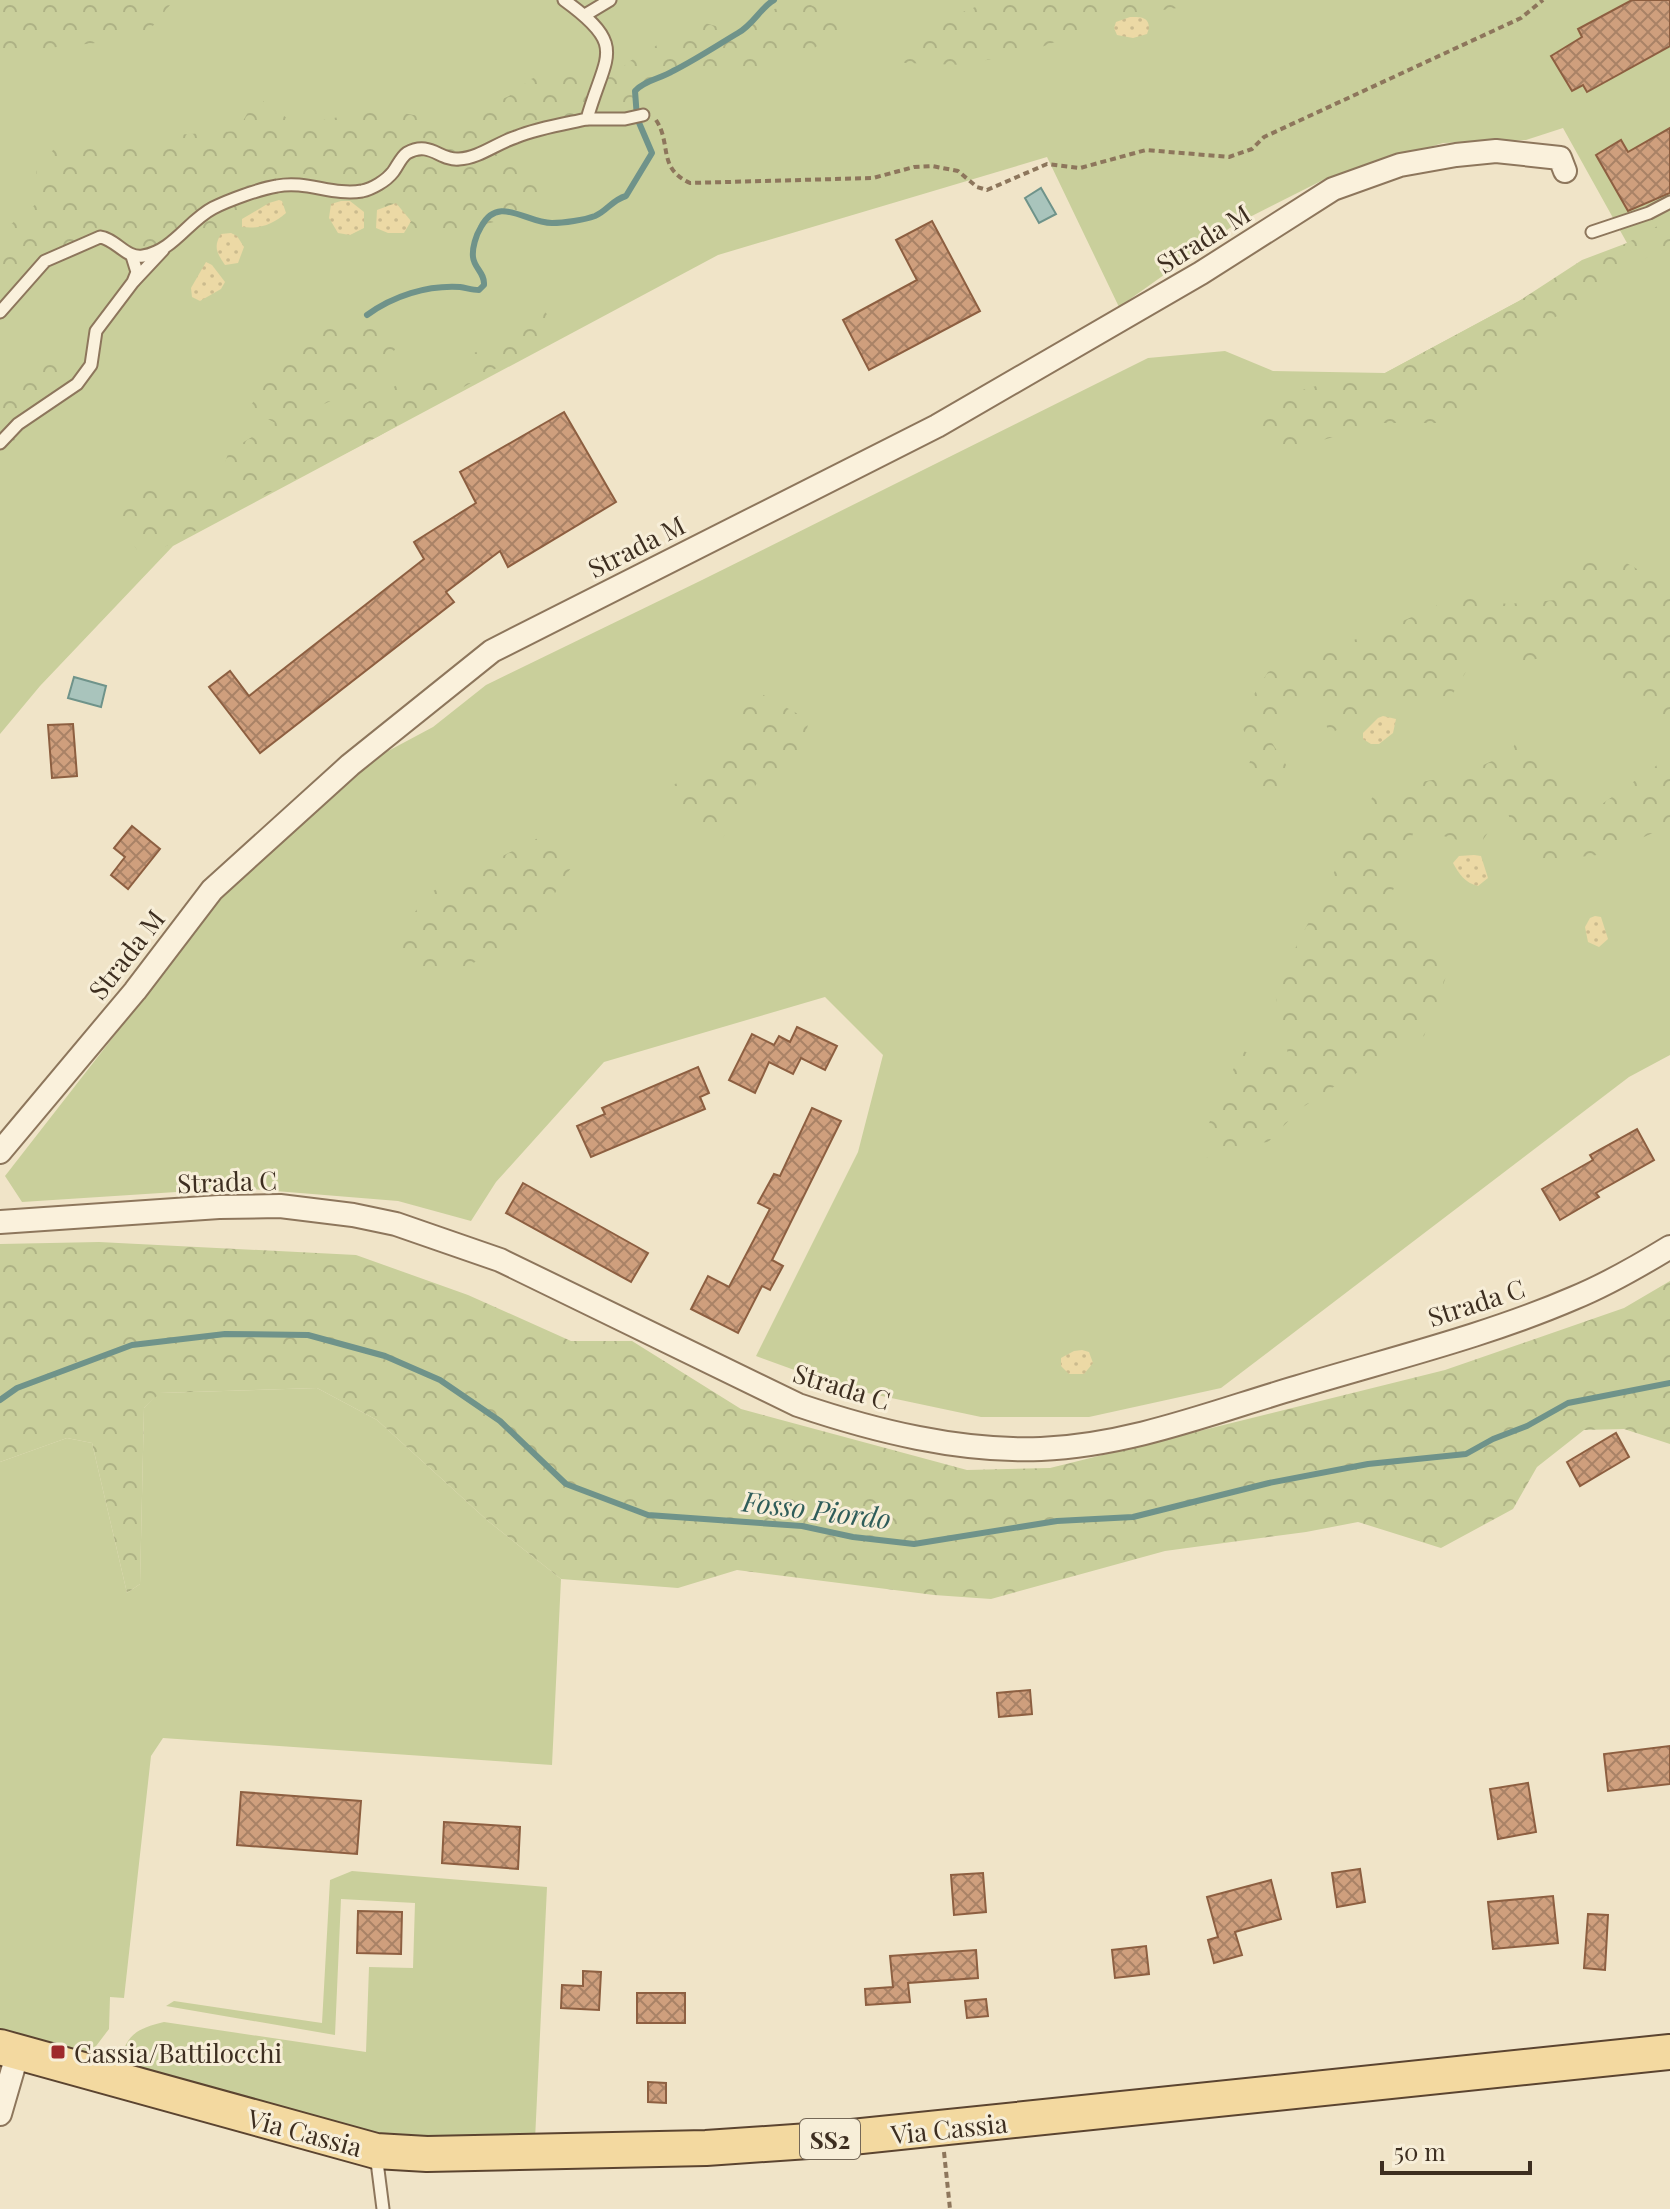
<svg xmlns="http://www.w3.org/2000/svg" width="1670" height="2209" font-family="'Playfair Display',serif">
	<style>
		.green { fill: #c9cf9b }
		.forest { fill: url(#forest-crowns) }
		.sand { fill: url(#sand-dots) }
		.water { fill: #a9c4bc; stroke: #6f938a; stroke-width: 2 }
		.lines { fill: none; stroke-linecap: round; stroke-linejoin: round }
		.stream { stroke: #6f938a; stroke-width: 6 }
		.building { fill: url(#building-cross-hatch); stroke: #8d5f41; stroke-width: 2 }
		.service-casing { stroke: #8d765c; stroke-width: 15 }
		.minor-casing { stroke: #8d765c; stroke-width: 26 }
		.primary-casing { stroke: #5b4430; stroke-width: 38 }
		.path { stroke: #8d765c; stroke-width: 4; stroke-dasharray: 6 4; stroke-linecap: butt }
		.service { stroke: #faf1dc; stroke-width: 11 }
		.minor { stroke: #faf1dc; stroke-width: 22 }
		.primary { stroke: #f3d9a0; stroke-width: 34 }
		.poi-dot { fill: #9e2a2b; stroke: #f7eed8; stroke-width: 3 }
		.labels { text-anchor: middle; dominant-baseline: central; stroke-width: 6; stroke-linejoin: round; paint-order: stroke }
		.shield { fill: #f7eed8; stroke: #756857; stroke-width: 2 }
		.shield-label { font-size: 24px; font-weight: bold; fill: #3d2e20 }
		.street-label { font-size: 26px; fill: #3d2e20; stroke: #f7eed8 }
		.poi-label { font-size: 26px; fill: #3d2e20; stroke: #f7eed8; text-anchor: start }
		.water-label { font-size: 28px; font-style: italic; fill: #2f5d5a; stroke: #f7eed8 }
	</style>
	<defs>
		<pattern id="forest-crowns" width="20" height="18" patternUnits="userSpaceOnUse" patternTransform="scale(2)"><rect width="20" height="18" fill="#c9cf9b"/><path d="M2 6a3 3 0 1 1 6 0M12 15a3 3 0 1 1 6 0" fill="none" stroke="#aeb285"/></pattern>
		<pattern id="sand-dots" width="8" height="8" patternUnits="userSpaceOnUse" patternTransform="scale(2)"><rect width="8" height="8" fill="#ecd9a5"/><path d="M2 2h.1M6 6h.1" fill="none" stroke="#cbbb8e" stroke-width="1.8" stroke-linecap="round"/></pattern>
		<pattern id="building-cross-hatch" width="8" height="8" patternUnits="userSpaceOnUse" patternTransform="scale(2)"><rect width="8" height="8" fill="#cf9f7d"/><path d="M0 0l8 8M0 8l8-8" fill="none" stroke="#a98266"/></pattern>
	</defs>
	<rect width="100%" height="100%" fill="#f0e4c8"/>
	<g class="green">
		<polygon points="71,0 1670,0 1670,1055 1629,1077 1221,1388 1089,1417 981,1417 844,1388 756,1356 858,1152 883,1055 825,997 604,1062 496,1182 471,1221 398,1201 238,1188 22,1202 5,1176 223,896 289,804 433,727 486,685 700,581 1148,358 1225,351 1273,371 1385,373 1627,243 1563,128 1526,140 1443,143 1329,177 1234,225 1119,307 1047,157 718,255 173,546 40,686 0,734 0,21"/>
		<polygon points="317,1388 377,1420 488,1521 561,1579 552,1765 163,1738 151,1756 124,1998 110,1997 109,2029 90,2054 0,2028 0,1462 67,1438 92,1443 127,1593 140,1584 144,1408 159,1393"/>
		<path d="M352 1871 547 1887 535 2140 371 2137 119 2065C126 2035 135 2029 164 2022L366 2052 369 1967 413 1968 415 1903 341 1899 335 2035 166 2006 174 2001 322 2023 330 1880Z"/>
	</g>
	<g class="forest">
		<polygon points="0,0 174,0 143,38 0,53"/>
		<polygon points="986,0 1235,0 1127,15 1039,48 965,65 905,63 890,54 930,25 978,6"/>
		<path d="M809 4 847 23 804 56H776L744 79 691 63 661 69 638 101 622 113C576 112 539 130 497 147L506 163 545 185 538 201 523 214 483 225 433 234 406 227 357 179 318 192 294 190 271 195 259 206 225 226 200 232 151 257C115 230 113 226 73 251L48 243 35 278 0 313V233L41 200 36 170 59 143 108 150 146 145 174 135 237 131 257 97 297 125 381 109 419 116 447 125 509 96 531 79 563 67 580 75H614L630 61 698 21 726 29 753 12Z"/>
		<polygon points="1670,219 1670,244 1630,267 1554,318 1490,387 1437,423 1380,423 1323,440 1307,452 1257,453 1268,400 1316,386 1385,373 1519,301 1582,260 1627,243"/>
		<polygon points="542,307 559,332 379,436 143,558 115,519 138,489 217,486 229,451 275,423 249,408 281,361 307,330 381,314 397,346 377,379 322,405 321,429 421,371 444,385 466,373 466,356 507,340"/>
		<polygon points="49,358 75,377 0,455 0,406"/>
		<polygon points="1557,557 1619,559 1670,587 1670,732 1653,700 1616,683 1595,644 1512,665 1482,645 1452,695 1374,708 1330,734 1313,694 1267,735 1290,771 1270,799 1236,791 1255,751 1238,720 1268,672 1394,625 1460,595 1507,604 1557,600"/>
		<polygon points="754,690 809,720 799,765 757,783 717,847 647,791 702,777 741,743 737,699"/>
		<polygon points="1520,734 1565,780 1585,816 1670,756 1670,825 1607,854 1541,861 1517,847 1506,805 1479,846 1415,828 1384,916 1450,966 1424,1036 1344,1080 1300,1109 1268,1142 1242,1145 1191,1163 1242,1050 1288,1075 1287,1042 1274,990 1376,790 1455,776 1475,769 1511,752"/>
		<polygon points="550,832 579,855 528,936 461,969 423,980 392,943 429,893"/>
		<polygon points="99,1242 356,1255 468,1295 571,1341 632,1341 741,1409 967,1470 1050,1468 1445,1370 1624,1308 1670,1281 1670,1444 1624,1429 1584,1430 1537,1467 1513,1509 1441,1548 1358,1522 1306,1532 1165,1551 991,1599 934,1595 737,1570 678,1588 561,1579 488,1521 377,1420 317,1388 160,1393 144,1408 140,1584 127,1593 92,1443 67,1438 0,1462 0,1244"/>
	</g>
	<g class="sand">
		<path d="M1130 17C1139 17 1149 16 1149 28L1147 34 1133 38 1117 35 1114 28 1116 22Z"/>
		<path d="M279 200 282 201 286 213C272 225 260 229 242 227V219L269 203Z"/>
		<polygon points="341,201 350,201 364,212 364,228 350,235 338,233 329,218 331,204"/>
		<polygon points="396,203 411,221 404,233 388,233 376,228 377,210"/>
		<path d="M231 233 237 236 244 247 238 263 225 265C217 253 213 247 221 234Z"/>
		<polygon points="206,262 212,265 225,282 221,289 200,301 192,297 191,288"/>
		<polygon points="1383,716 1396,719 1393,733 1379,744 1371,744 1363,739 1363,733 1378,718"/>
		<path d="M1474 855 1481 856 1488 878 1478 886C1465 883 1459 874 1453 863L1459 856Z"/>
		<polygon points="1595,916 1601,917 1608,939 1599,947 1588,942 1585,927 1590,918"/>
		<polygon points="1082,1350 1089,1352 1093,1363 1084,1374 1069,1374 1061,1366 1061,1358 1074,1351"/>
	</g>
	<g class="water">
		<polygon points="1041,188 1056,214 1039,223 1025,198"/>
		<polygon points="74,677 106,686 101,707 68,698"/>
	</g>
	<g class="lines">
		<g class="stream">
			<path d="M367 315C393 296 427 285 460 287 467 288 472 290 479 290L484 285C485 273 474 268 473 257 472 248 476 235 481 227 498 194 526 223 552 223 564 223 584 220 595 216 607 211 612 200 626 196L652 153 637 118 635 91C645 80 660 79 673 71 695 60 716 46 738 33 754 24 761 7 774 0"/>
			<polyline points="0,1400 17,1388 132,1345 225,1334 308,1335 385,1356 440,1380 500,1421 566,1484 648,1515 802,1526 853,1537 914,1544 1057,1521 1133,1517 1269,1483 1368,1464 1466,1454 1493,1439 1527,1426 1568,1403 1670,1383"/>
		</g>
	</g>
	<g class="building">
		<polygon points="1632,0 1670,0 1670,46 1587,92 1583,85 1572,91 1551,56 1582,37 1578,29"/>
		<polygon points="1670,128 1670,193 1628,211 1596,155 1621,140 1628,152"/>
		<polygon points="932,221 980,311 869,370 843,320 917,280 896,240"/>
		<polygon points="564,412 616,502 508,567 500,551 446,592 454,602 260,753 209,687 230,671 249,696 424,559 414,542 476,503 460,472"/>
		<polygon points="73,724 77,776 52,778 48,725"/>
		<polygon points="132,826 160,849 128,889 111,875 125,857 114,848"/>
		<polygon points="797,1027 837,1046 825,1070 801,1058 793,1074 769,1062 755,1093 729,1080 752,1034 774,1045 779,1036 790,1042"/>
		<polygon points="698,1067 709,1093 700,1097 705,1109 591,1157 577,1126 605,1114 602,1108"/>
		<polygon points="812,1108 841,1121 772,1260 783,1266 770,1290 762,1286 738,1333 691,1309 708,1276 729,1287 770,1209 758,1203 774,1174 780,1176"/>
		<polygon points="1637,1129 1654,1160 1596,1193 1599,1197 1560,1220 1542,1189 1593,1160 1590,1155"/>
		<polygon points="523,1183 648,1253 631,1282 506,1213"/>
		<polygon points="1616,1433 1629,1457 1580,1486 1567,1462"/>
		<polygon points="1030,1690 1032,1714 999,1717 997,1693"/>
		<polygon points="1670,1746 1670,1784 1608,1791 1604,1754"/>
		<polygon points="1528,1783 1536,1832 1498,1839 1490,1789"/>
		<polygon points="241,1792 361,1801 357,1854 237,1845"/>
		<polygon points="444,1822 520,1827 518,1869 442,1863"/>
		<polygon points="1360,1869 1365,1902 1337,1907 1332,1873"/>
		<polygon points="983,1873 986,1912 954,1915 951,1875"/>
		<polygon points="1271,1880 1281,1919 1235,1932 1242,1955 1214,1963 1208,1940 1218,1937 1207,1897"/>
		<polygon points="1553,1896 1558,1943 1493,1949 1488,1902"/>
		<polygon points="358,1911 402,1912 401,1954 357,1953"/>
		<polygon points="1588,1914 1608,1915 1605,1970 1584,1968"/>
		<polygon points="1146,1946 1149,1974 1115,1978 1112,1950"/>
		<polygon points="976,1950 978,1978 908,1983 910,2002 866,2005 865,1989 893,1987 890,1956"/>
		<polygon points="583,1971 601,1972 599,2010 561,2008 562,1985 583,1986"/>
		<rect x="637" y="1993" width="48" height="30"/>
		<polygon points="986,1999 988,2016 967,2018 965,2001"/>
		<polygon points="648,2082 666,2083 666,2103 648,2102"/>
	</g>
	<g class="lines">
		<defs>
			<g id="service">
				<polyline points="585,15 610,0"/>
				<polyline points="587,119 625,119 643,115"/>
				<polyline points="1592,232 1649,213 1670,202"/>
				<polyline points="134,281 163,250"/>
				<path d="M0 312 45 261 100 237C116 239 126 259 143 256 173 251 188 221 213 208 229 200 259 189 277 186 306 180 333 196 362 191 372 189 386 181 393 172 397 167 401 157 407 153 430 140 440 161 459 159 479 158 497 143 516 137 538 128 564 124 587 119 605 54 629 47 564 0"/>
				<polyline points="0,443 18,424 77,384 91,365 96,331 133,282 137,272 132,256"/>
				<polyline points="376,2154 383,2209"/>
			</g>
			<g id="minor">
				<polyline points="0,1152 135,991 212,890 350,765 492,651 937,426 1201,273 1333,189 1400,165 1456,155 1496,151 1560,158 1565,171"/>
				<path d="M0 1222 219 1207 280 1206 353 1215 396 1224 500 1260 798 1405C875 1431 959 1452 1041 1449 1131 1445 1213 1412 1298 1387 1390 1359 1486 1336 1574 1298 1608 1284 1639 1266 1670 1247"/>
				<polyline points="0,2114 18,2052"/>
			</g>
			<polyline id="primary" points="0,2047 376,2151 427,2154 706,2148 823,2140 1670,2052"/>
		</defs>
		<use href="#service" class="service-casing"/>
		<use href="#minor" class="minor-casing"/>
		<use href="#primary" class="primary-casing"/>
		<g class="path">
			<path d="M656 120C672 144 657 168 690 183L873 178 914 167 932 166 958 171 977 187 987 190 1047 164 1080 168 1146 150 1229 157 1252 149 1264 137 1521 18 1543 0"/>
			<polyline points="944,2152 950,2209"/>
		</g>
		<use href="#service" class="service"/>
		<use href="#minor" class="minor"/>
		<use href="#primary" class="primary"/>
	</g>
	<rect class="poi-dot" x="50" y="2044" width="16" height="16" rx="4"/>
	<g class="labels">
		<rect class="shield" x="800" y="2119" width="60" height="40" rx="6"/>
		<g class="shield-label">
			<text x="830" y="2139">SS2</text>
		</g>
		<g class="street-label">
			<text transform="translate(1203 238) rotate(-32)">Strada M</text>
			<text transform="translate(636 546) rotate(-27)">Strada M</text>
			<text transform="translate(126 954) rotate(-52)">Strada M</text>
			<text transform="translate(227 1181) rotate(-2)">Strada C</text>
			<text transform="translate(1476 1302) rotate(-18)">Strada C</text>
			<text transform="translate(842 1386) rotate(17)">Strada C</text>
			<text transform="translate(949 2128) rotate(-6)">Via Cassia</text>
			<text transform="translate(305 2132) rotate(15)">Via Cassia</text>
		</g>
		<g class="poi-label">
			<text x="74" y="2052">Cassia/Battilocchi</text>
		</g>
		<g class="water-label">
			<text transform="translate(817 1509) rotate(7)">Fosso Piordo</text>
		</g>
	</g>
	<path d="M1382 2161v12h148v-12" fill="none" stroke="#3d2e20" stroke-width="4"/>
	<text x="1394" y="2161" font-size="24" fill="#3d2e20" stroke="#f7eed8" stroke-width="6" paint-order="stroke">50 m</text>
</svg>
